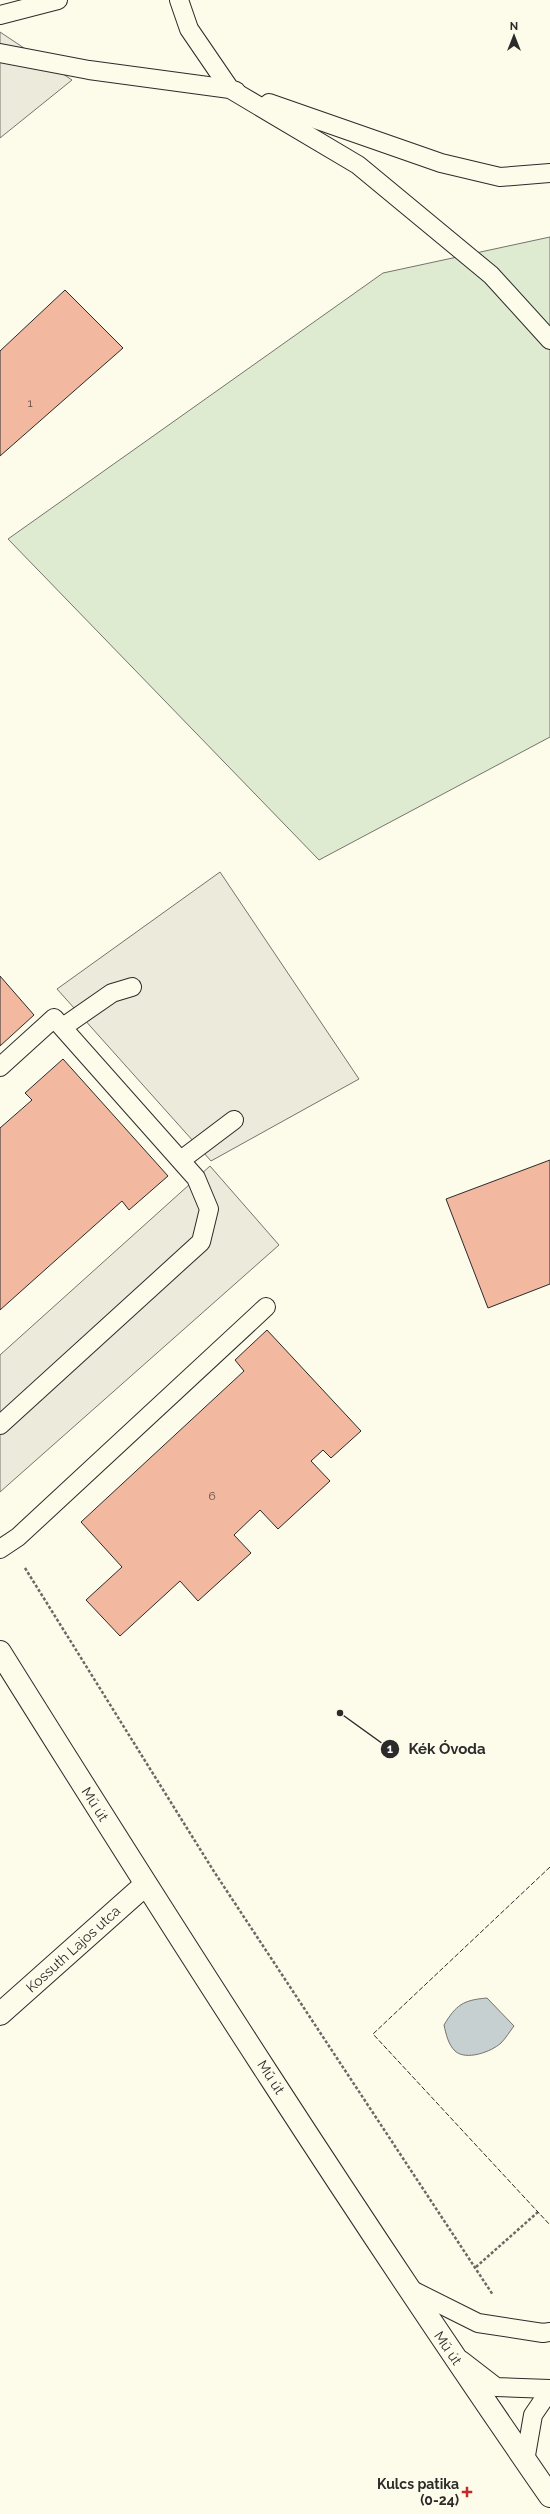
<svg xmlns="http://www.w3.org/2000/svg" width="550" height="2514" font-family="Raleway,sans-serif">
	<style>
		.green { fill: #deebd1; stroke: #74746e }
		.parking { fill: #eceadb; stroke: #74746e }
		.water { fill: #c7d0d0; stroke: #74746e }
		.building { fill: #f2b8a0; stroke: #2b2b2b }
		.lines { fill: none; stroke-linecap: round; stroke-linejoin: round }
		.service-casing { stroke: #2b2b2b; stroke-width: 20 }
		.minor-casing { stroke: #2b2b2b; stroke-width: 24 }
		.tertiary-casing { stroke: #2b2b2b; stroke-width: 24 }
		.path { stroke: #6a6964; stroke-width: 2.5; stroke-dasharray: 3 2; stroke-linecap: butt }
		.service { stroke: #fdfbea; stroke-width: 18 }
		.minor { stroke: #fdfbea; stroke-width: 22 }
		.tertiary { stroke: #fdfbea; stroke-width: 22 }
		.fence { stroke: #2b2b2b; stroke-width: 1; stroke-dasharray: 5 2; stroke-linecap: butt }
		.poi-dot { fill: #c62828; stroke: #fdfbea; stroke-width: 1.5 }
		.labels { text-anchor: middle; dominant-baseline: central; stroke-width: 3; stroke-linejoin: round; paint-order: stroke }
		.number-label { font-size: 12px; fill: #5d4e48 }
		.street-label { font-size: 14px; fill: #2b2b2b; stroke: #fdfbea }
		.poi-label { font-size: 14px; font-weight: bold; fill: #2b2b2b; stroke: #fdfbea; text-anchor: end }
		.leader { fill: none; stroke: #2b2b2b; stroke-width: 1.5 }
		.callout-dot { fill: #2b2b2b; stroke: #fdfbea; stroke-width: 1.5 }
		.mark-label { font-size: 12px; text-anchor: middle; font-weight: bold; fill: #fff }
		.callout-label { font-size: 15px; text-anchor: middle; font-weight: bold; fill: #2b2b2b; stroke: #fdfbea; stroke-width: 3; stroke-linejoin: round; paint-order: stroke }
	</style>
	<rect width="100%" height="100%" fill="#fdfbea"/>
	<polygon class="green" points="550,237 550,737 319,860 8,539 383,273"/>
	<g class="parking">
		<polygon points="0,32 72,80 0,138"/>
		<polygon points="220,872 359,1079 211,1161 57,989"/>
		<polygon points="210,1166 279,1245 0,1492 0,1355"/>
	</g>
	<path class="water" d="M487 1998 514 2026C510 2031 506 2038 501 2043 491 2052 466 2061 455 2051 448 2044 446 2034 444 2025 456 2005 463 2000 487 1998Z"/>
	<g class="building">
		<polygon points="65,290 123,348 0,456 0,351"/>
		<polygon points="0,976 34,1015 0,1046"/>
		<polygon points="63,1059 168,1176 129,1210 122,1201 0,1310 0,1128 32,1100 25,1093"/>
		<polygon points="550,1160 550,1284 488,1308 446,1199"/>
		<polygon points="267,1330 361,1431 331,1458 323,1450 311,1461 330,1481 278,1529 260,1510 234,1535 251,1553 198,1601 180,1581 120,1636 86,1600 122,1567 81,1522 244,1371 235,1360"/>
	</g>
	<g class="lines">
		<defs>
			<g id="service">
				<polyline points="179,0 189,29 230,89 236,91"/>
				<polyline points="0,15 58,0"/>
				<polyline points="0,53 89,70 230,89 358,165 491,275 550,340"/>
				<polyline points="269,103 441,163 500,177 550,173"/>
				<polyline points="63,1027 112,993 132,987"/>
				<polyline points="0,1067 54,1018 196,1178 209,1209 201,1242 0,1425"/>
				<polyline points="181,1160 234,1120"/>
				<polyline points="0,1549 18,1537 266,1307"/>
				<polyline points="408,2288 478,2323 543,2333 550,2332"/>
				<polyline points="461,2360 496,2387 550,2389"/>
				<polyline points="525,2461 533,2415 550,2390"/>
			</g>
			<polyline id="minor" points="0,2014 145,1885"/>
			<path id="tertiary" d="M0 1652C178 1937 359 2220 550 2496"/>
		</defs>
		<use href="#service" class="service-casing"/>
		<use href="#minor" class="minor-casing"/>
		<use href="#tertiary" class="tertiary-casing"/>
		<g class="path">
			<polyline points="25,1568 213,1870 493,2295"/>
			<polyline points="476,2267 538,2212"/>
		</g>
		<use href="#service" class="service"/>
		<use href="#minor" class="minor"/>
		<use href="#tertiary" class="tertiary"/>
		<polyline class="fence" points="550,1867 373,2034 550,2225"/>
	</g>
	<path class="poi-dot" d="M465 2486h4v4h4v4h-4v4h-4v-4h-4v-4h4z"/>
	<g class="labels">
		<g class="number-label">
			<text x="30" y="403">1</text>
			<text x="212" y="1496">6</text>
		</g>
		<g class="street-label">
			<text transform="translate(95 1804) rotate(58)">Mű út</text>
			<text transform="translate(73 1949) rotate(-42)">Kossuth Lajos utca</text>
			<text transform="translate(271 2077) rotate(57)">Mű út</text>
			<text transform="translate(448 2348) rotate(56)">Mű út</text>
		</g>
		<g class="poi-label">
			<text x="459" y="2484">Kulcs patika<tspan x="459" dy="16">(0-24)</tspan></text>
		</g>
	</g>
	<path class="leader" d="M340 1713L390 1749"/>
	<g class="callout-dot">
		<circle cx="340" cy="1713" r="4"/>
		<circle cx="390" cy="1749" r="10"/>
	</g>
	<g class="mark-label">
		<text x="390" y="1753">1</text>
	</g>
	<g class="callout-label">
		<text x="447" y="1754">Kék Óvoda</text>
	</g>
	<g transform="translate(514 36)" stroke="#fdfbea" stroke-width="3" paint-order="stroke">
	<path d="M0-3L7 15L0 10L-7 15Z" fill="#2b2b2b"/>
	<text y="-6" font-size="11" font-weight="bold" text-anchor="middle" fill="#2b2b2b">N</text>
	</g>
</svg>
